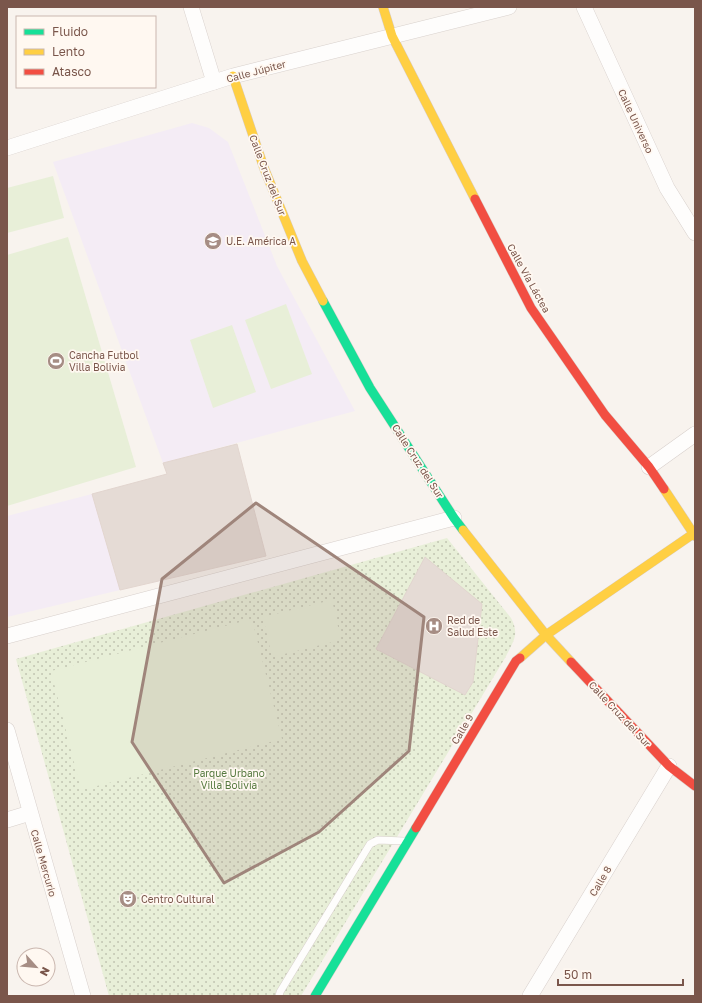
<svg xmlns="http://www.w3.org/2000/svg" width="702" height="1003" font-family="'Golos Text',sans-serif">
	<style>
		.education { fill: #f4ecf5 }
		.grass { fill: url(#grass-dots) }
		.pitch { fill: #e8efd8 }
		.building { fill: #e5dbd5; stroke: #e2d5cf }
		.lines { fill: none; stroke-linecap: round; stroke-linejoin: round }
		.lane-casing { stroke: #d8d0cc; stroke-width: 8 }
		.street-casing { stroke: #d8d0cc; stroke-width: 16 }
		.fast-casing { stroke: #d8cec9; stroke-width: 10 }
		.slow-casing { stroke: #d8cec9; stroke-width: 10 }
		.jam-casing { stroke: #d8cec9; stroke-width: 10 }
		.lane { stroke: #fefdfc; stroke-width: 7 }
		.street { stroke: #fefdfc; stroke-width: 15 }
		.fast { stroke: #16e098; stroke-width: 9 }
		.slow { stroke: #ffcf43; stroke-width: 9 }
		.jam { stroke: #f24e42; stroke-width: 9 }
		.marked { fill: #9f857b; fill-opacity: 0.2; stroke: #9f857b; stroke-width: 3; stroke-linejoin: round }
		.labels { text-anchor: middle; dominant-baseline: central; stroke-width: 3.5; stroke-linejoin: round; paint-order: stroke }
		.street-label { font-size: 10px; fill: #7a564b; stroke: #fff8f1 }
		.poi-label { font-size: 10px; fill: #7a564b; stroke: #fff8f1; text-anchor: start }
		.park-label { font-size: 10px; fill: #577a40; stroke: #fff8f1 }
	</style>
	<defs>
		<pattern id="grass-dots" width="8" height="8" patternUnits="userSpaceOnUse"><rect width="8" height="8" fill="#e8efd8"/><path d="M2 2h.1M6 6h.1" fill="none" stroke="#c1c4b1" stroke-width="1.8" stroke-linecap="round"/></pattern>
	</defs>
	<rect width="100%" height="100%" fill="#f8f3ee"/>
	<g class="education">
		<polygon points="192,123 209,128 228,142 277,266 355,411 163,463 53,162"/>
		<polygon points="92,494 120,590 7,617 7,516"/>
	</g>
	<path class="grass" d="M447 538 511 618C520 635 513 642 505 658L301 996H109L16 659Z"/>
	<g class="pitch">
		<polygon points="53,176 64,218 7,233 7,188"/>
		<polygon points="68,237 136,467 7,506 7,255"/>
		<polygon points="286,304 312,374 271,389 245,320"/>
		<polygon points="232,325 256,392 213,408 190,340"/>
		<polygon points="332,600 341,640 272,657 263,617"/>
		<polygon points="252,619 282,739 81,790 51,671"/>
	</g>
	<g class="building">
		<polygon points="237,444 266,556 120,590 92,494 167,474 163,463"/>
		<polygon points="425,557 482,604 473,682 465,695 376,649"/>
	</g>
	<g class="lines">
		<defs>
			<polyline id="lane" points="279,996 280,992 370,844 378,840 404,841"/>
			<g id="street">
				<polyline points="191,7 214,82"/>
				<polyline points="584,7 667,188 695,233"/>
				<polyline points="7,148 233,76 509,7"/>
				<polyline points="649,467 695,434"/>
				<polyline points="7,636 454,518"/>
				<polyline points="7,730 83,996"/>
				<polyline points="7,820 30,813"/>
				<polyline points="530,996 669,766"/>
			</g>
			<g id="fast">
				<polyline points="323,301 370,388 454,518 463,530"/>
				<polyline points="315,996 416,828"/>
			</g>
			<g id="slow">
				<polyline points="383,7 392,36 475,199"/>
				<polyline points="233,76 264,168 302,261 323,301"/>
				<polyline points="664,489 695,536"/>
				<polyline points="463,530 546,635 571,662"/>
				<polyline points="520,658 546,635 693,534"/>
			</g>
			<g id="jam">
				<polyline points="475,199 531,308 605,415 649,467 664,489"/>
				<polyline points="571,662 669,766 695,786"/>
				<polyline points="416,828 516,661 520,658"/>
			</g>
		</defs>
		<use href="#lane" class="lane-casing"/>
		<use href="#street" class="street-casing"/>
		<use href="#fast" class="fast-casing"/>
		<use href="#slow" class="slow-casing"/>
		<use href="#jam" class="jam-casing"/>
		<use href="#lane" class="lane"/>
		<use href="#street" class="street"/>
		<use href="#fast" class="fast"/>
		<use href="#slow" class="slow"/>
		<use href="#jam" class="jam"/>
	</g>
	<path class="marked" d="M256 503 424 617 409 751 319 832 224 883 132 742 162 579Z"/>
	<defs>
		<symbol id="school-disc" viewBox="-11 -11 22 22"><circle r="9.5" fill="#a68d84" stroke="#fff8f1"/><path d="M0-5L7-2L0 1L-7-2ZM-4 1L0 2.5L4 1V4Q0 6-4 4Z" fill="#fff"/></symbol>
		<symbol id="stadium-disc" viewBox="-11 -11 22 22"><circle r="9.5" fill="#a68d84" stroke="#fff8f1"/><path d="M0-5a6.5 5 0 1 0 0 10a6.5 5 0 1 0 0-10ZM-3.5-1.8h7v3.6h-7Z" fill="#fff"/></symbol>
		<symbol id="hospital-disc" viewBox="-11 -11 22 22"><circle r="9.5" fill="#a68d84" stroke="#fff8f1"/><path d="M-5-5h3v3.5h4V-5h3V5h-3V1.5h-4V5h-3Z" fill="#fff"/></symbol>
		<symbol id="theatre-disc" viewBox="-11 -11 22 22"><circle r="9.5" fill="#a68d84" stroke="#fff8f1"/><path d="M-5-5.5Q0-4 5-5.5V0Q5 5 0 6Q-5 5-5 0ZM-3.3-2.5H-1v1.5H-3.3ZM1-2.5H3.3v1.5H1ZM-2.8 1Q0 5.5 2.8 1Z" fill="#fff"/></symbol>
	</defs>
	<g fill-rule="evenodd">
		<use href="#school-disc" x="203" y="231" width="20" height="20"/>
		<use href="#stadium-disc" x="46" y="351" width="20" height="20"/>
		<use href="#hospital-disc" x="424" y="616" width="20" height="20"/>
		<use href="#theatre-disc" x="118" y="889" width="20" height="20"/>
	</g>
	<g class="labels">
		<g class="street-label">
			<text transform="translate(256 71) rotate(-15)">Calle Júpiter</text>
			<text transform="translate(636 121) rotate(65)">Calle Universo</text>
			<text transform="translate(268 175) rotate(69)">Calle Cruz del Sur</text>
			<text transform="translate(529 278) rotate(61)">Calle Vía Láctea</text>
			<text transform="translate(418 461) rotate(57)">Calle Cruz del Sur</text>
			<text transform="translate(620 714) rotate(47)">Calle Cruz del Sur</text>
			<text transform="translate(462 729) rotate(-59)">Calle 9</text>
			<text transform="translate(44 863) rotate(74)">Calle Mercurio</text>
			<text transform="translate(600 881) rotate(-59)">Calle 8</text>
		</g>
		<g class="poi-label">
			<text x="226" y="241">U.E. América A</text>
			<text x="69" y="355">Cancha Futbol<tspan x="69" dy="12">Villa Bolivia</tspan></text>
			<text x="447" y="620">Red de<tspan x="447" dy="12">Salud Este</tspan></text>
			<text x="141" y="899">Centro Cultural</text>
		</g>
		<g class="park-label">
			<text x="229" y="773">Parque Urbano<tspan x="229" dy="12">Villa Bolivia</tspan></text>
		</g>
	</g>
	<rect width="702" height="1003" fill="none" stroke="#7a564b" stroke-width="16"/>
	<rect x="16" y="16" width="140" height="72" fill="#fff8f1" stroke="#cab7af"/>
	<rect x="24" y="29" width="20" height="6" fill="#16e098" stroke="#cab7af"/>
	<text x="52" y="36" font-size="12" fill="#7a564b">Fluido</text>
	<rect x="24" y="49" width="20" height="6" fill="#ffcf43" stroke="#cab7af"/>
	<text x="52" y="56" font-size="12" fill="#7a564b">Lento</text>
	<rect x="24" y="69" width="20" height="6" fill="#f24e42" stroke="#cab7af"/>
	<text x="52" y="76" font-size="12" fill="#7a564b">Atasco</text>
	<g transform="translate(36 967) rotate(117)"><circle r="19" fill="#fff8f1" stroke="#cab7af"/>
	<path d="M0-3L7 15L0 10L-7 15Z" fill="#a68d84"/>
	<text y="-6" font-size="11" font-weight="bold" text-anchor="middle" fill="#7a564b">N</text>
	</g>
	<path d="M558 979v6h125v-6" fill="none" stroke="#7a564b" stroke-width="2"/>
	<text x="564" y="979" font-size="12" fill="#7a564b" stroke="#fff8f1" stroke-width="3" paint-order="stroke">50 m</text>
</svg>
